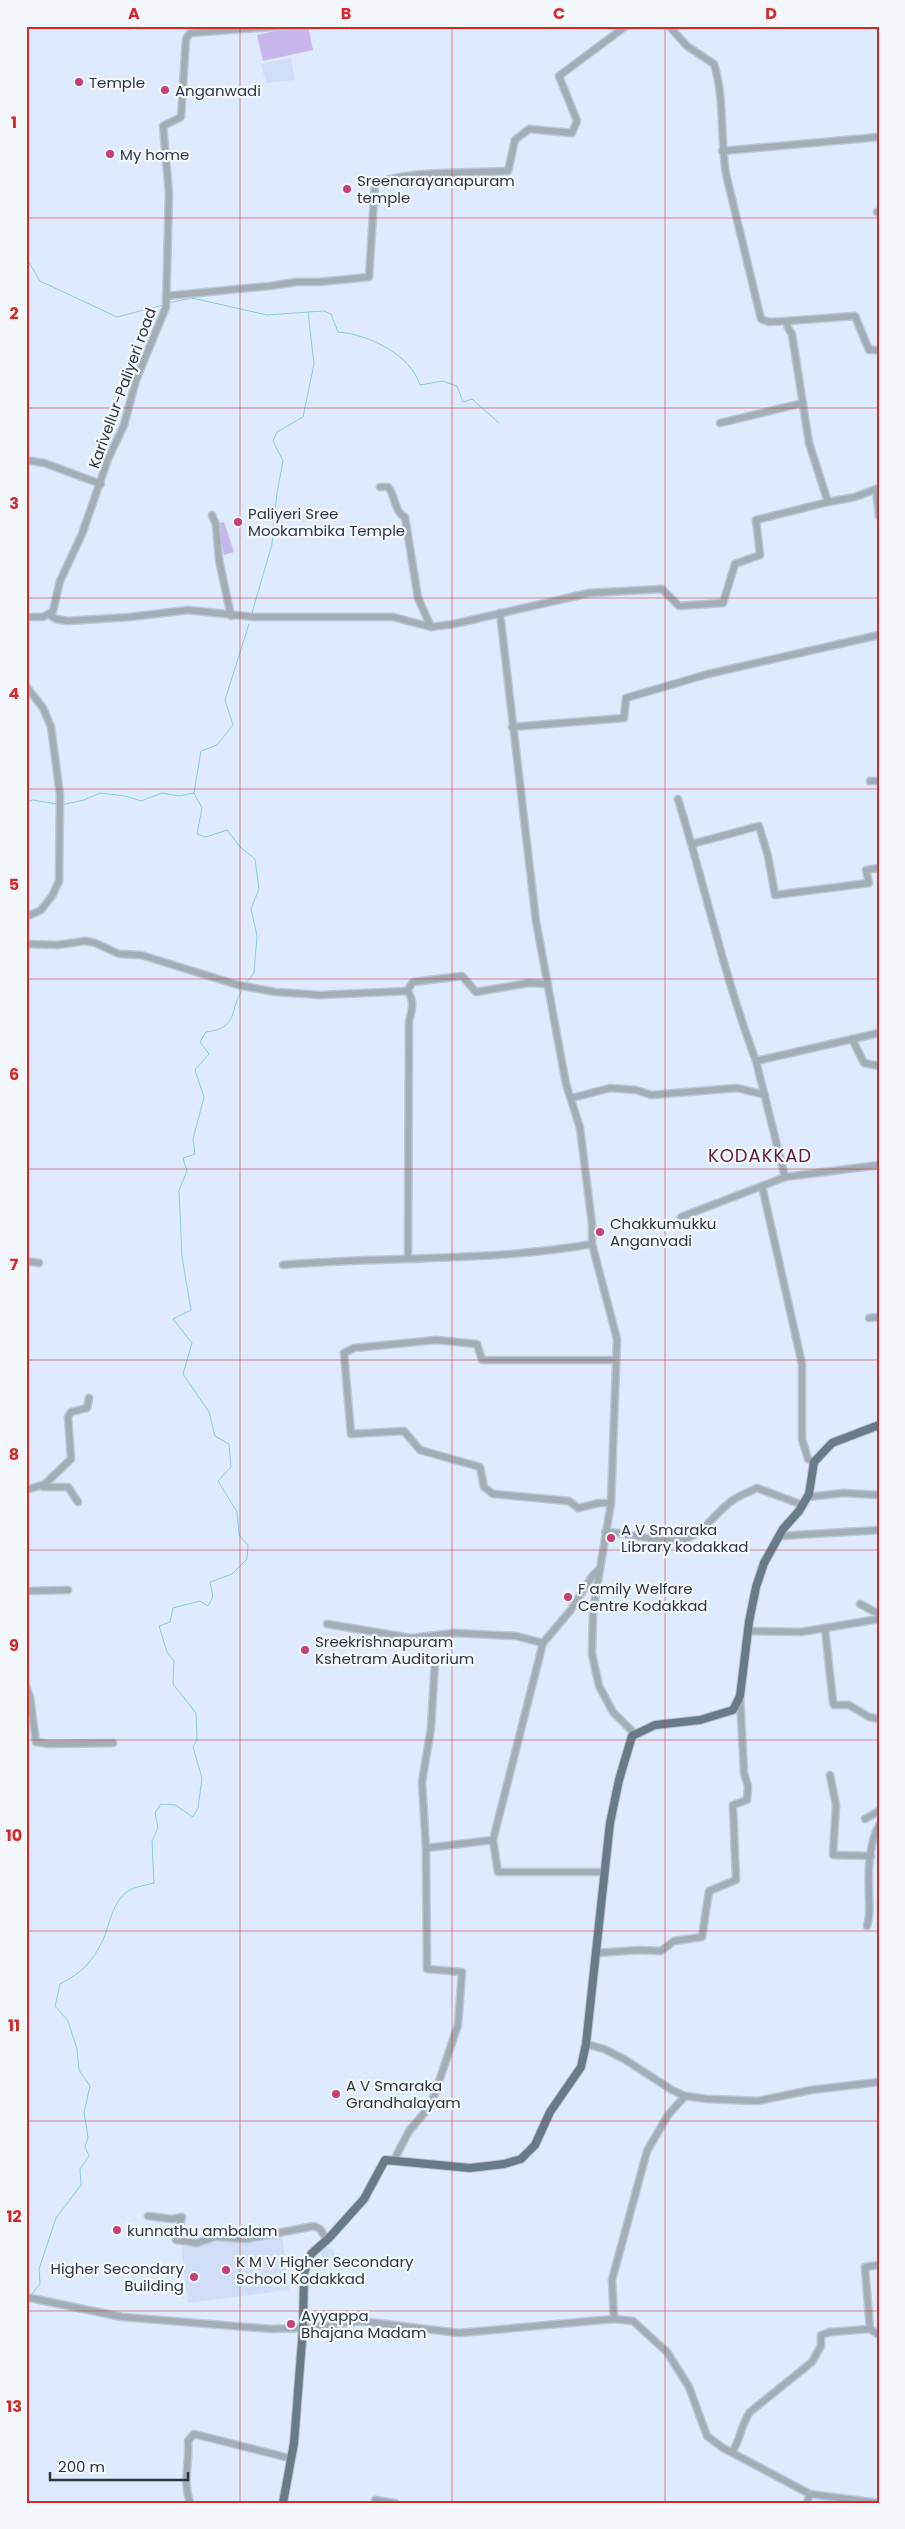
<svg xmlns="http://www.w3.org/2000/svg" width="905" height="2529" font-family="Poppins,sans-serif">
	<style>
		.built { fill: #cfdef6 }
		.green { fill: #c8b7ed }
		.lines { fill: none; stroke-linecap: round; stroke-linejoin: round }
		.stream { stroke: #85cbe2; stroke-width: 1 }
		.minor-casing { stroke: #bbc7d8; stroke-width: 9 }
		.major-casing { stroke: #bbc7d8; stroke-width: 10 }
		.minor { stroke: #a2adb6; stroke-width: 6 }
		.major { stroke: #677b89; stroke-width: 8 }
		.grid { fill: none; stroke: #d62828; stroke-width: 1; stroke-opacity: 0.55 }
		.poi-dot { fill: #c83e78; stroke: #f4f7fc; stroke-width: 2 }
		.labels { text-anchor: middle; dominant-baseline: central; stroke-width: 4.5; stroke-linejoin: round; paint-order: stroke }
		.poi-label { font-size: 15px; fill: #2f353e; stroke: #f4f7fc; text-anchor: start }
		.street-label { font-size: 15px; fill: #2f353e; stroke: #f4f7fc }
		.quarter-label { font-size: 18px; letter-spacing: 1px; fill: #5f1d37; stroke: #f4f7fc }
		.neatline { fill: none; stroke: #d62828; stroke-width: 2 }
		.grid-label { font-size: 16px; text-anchor: middle; font-weight: bold; fill: #d62828 }
	</style>
	<rect width="100%" height="100%" fill="#deebff"/>
	<g class="built">
		<polygon points="291,58 295,80 266,83 261,64"/>
		<polygon points="282,2234 289,2290 188,2303 181,2247"/>
		<circle cx="328" cy="2254" r="7"/>
	</g>
	<g class="green">
		<polygon points="296,26 308,26 313,50 263,61 257,35"/>
		<polygon points="224,522 234,552 224,555 217,524"/>
	</g>
	<g class="lines">
		<g class="stream">
			<polyline points="26,257 40,281 117,317 163,305"/>
			<polyline points="168,303 192,298 267,315 308,312 314,364 303,417 277,432 273,441 283,461 277,493 272,544 252,613"/>
			<path d="M308 312 324 311 331 314 338 332C368 334 411 355 420 385L443 381 457 386 463 402 472 399 499 423"/>
			<polyline points="26,802 33,800 57,804"/>
			<polyline points="61,805 84,800 100,793 125,796 141,801 162,793 179,796 194,793"/>
			<polyline points="246,983 254,973 257,936 251,909 259,889 255,859 240,847 227,830 206,837 197,834 202,808 194,793 201,751 217,745 233,725 225,700 249,624"/>
			<path d="M31 2295 40 2284 39 2269 56 2218 81 2185 80 2169 89 2156 85 2147 88 2137 84 2113 90 2086 79 2070 77 2049 68 2021 55 2006 60 1984C82 1973 92 1962 103 1940 110 1924 112 1902 128 1891 134 1887 146 1885 154 1883L152 1841 158 1828 155 1813 161 1804 175 1805 193 1817 198 1808 202 1778 193 1747 197 1739 196 1713 173 1684 174 1661 167 1652 159 1626 170 1622 173 1608 200 1601 208 1606 213 1597 210 1582 232 1574 247 1559 248 1545 239 1535 237 1512 218 1481 231 1467 229 1444 215 1436 209 1412 183 1374 192 1343 173 1319 191 1310 182 1257 179 1190 187 1171 183 1158 195 1154 193 1139 204 1097 195 1070 209 1054 200 1042 206 1032C240 1028 228 1010 243 989"/>
			<polyline points="26,2310 28,2303"/>
		</g>
		<defs>
			<g id="minor">
				<path d="M669 26 687 46 714 64C725 99 720 138 726 174L761 319 769 322 787 321 788 328 792 334 809 443 828 502 855 497 879 488"/>
				<polyline points="722,151 879,137"/>
				<polyline points="877,212 879,212"/>
				<path d="M166 296 270 286 296 282H319L369 277 375 184C406 170 472 173 508 171L515 140 529 129 572 133 577 121 559 76 626 26"/>
				<polyline points="787,321 855,316 869,350 879,350"/>
				<polyline points="720,423 803,403"/>
				<polyline points="26,460 44,463 101,484"/>
				<path d="M380 487H388C396 496 394 512 405 517L418 598 431 627"/>
				<polyline points="876,489 879,516"/>
				<polyline points="212,515 216,525 219,560 231,616"/>
				<polyline points="500,613 536,921 566,1084 580,1128 592,1224 592,1244 617,1339 611,1503 593,1611 592,1654 599,1686 613,1712 635,1734"/>
				<polyline points="50,615 56,619 67,621 130,617 188,610 254,617 393,617 431,627 454,624 589,593 662,589 679,606 723,603 735,564 760,555 756,520 828,502"/>
				<polyline points="26,617 43,617 53,611 60,581 82,534 108,459 124,425 136,380 166,307 169,193 163,126 181,117 186,39 190,33 284,26"/>
				<polyline points="26,686 43,708 51,727 60,795 59,881 52,896 41,910 26,917"/>
				<polyline points="512,727 624,718 626,698 708,674 879,635"/>
				<polyline points="870,781 879,781"/>
				<path d="M678 799C705 886 724 976 756 1061"/>
				<polyline points="692,844 759,826 768,856 775,895 869,883 866,870 879,868"/>
				<path d="M26 944 57 945 85 941 95 943 119 954 141 955 238 985 275 992 321 995 407 991C415 999 412 1011 409 1021L408 1258"/>
				<polyline points="407,991 413,982 462,976 476,992 529,983 548,984"/>
				<polyline points="852,1039 864,1063 879,1066"/>
				<polyline points="572,1098 610,1088 636,1090 651,1095 737,1088 765,1095"/>
				<polyline points="785,1177 879,1165"/>
				<polyline points="681,1217 762,1186"/>
				<polyline points="26,1261 39,1263"/>
				<path d="M283 1265C385 1256 490 1262 592 1244"/>
				<polyline points="869,1318 879,1317"/>
				<polyline points="814,1462 808,1459 802,1439 802,1364 762,1186 785,1177 756,1061 879,1033"/>
				<polyline points="43,1487 68,1487 78,1502"/>
				<polyline points="26,1490 45,1484 71,1459 68,1417 71,1412 87,1408 89,1398"/>
				<polyline points="808,1497 843,1493 879,1495"/>
				<polyline points="611,1503 599,1503 578,1508 569,1501 493,1494 484,1487 480,1467 420,1450 404,1431 351,1434 344,1353 354,1348 436,1340 477,1344 482,1360 616,1360"/>
				<path d="M605 1532C628 1532 664 1545 685 1539 705 1532 717 1511 733 1500 740 1495 749 1492 757 1488L803 1505"/>
				<polyline points="779,1536 879,1530"/>
				<polyline points="26,1591 68,1590"/>
				<polyline points="860,1604 879,1614"/>
				<polyline points="327,1624 411,1638 455,1633 516,1636 543,1643"/>
				<polyline points="825,1629 833,1702 834,1705 849,1705 869,1717 879,1719"/>
				<polyline points="748,1631 801,1632 879,1619"/>
				<polyline points="26,1686 30,1697 36,1742 49,1744 113,1743"/>
				<polyline points="830,1775 836,1805 833,1855 871,1856"/>
				<polyline points="865,1819 879,1811"/>
				<polyline points="493,1840 498,1872 604,1872"/>
				<polyline points="426,1848 422,1782 431,1728 435,1662"/>
				<path d="M867 1926C871 1914 869 1904 869 1891 868 1870 869 1844 879 1825"/>
				<polyline points="597,1953 638,1950 661,1951 674,1941 702,1937 709,1891 736,1880 733,1805 747,1800 748,1786 744,1773 740,1696"/>
				<polyline points="586,2044 604,2049 624,2059 672,2090 685,2096 708,2099 758,2101 811,2090 879,2082"/>
				<polyline points="394,2160 409,2131 431,2105 458,2025 462,1972 427,1969 426,1848 493,1840 543,1643 570,1611 593,1575 600,1569"/>
				<polyline points="148,2216 172,2219 182,2217 176,2240 197,2243 215,2237 247,2239 314,2226 320,2229 327,2240"/>
				<polyline points="879,2265 865,2267 870,2329 879,2335"/>
				<polyline points="26,2297 122,2317 272,2329 303,2328 361,2321 459,2333 614,2319 633,2321 667,2352 689,2387 707,2436 723,2448 810,2494 878,2503"/>
				<polyline points="614,2319 612,2280 647,2151 668,2115 685,2096"/>
				<path d="M732 2452C741 2439 741 2424 750 2412L812 2362 821 2346V2335L830 2332 870 2329"/>
				<polyline points="375,2500 395,2503"/>
				<path d="M190 2503C182 2480 190 2464 188 2441L194 2434 289 2458"/>
				<polyline points="807,2503 810,2494"/>
			</g>
			<polyline id="major" points="283,2503 294,2443 303,2328 304,2273 311,2254 329,2238 364,2199 385,2160 470,2168 504,2164 521,2159 535,2145 550,2112 581,2067 586,2044 610,1823 619,1780 632,1736 655,1725 700,1720 733,1710 740,1696 749,1622 756,1587 764,1563 783,1529 799,1511 809,1494 814,1462 832,1443 879,1425"/>
		</defs>
		<use href="#minor" class="minor-casing"/>
		<use href="#major" class="major-casing"/>
		<use href="#minor" class="minor"/>
		<use href="#major" class="major"/>
	</g>
	<path class="grid" d="M240 26V2503M452 26V2503M665 26V2503M26 218H879M26 408H879M26 598H879M26 789H879M26 979H879M26 1169H879M26 1360H879M26 1550H879M26 1740H879M26 1931H879M26 2121H879M26 2311H879"/>
	<g class="poi-dot">
		<circle cx="79" cy="82" r="5"/>
		<circle cx="165" cy="90" r="5"/>
		<circle cx="110" cy="154" r="5"/>
		<circle cx="347" cy="189" r="5"/>
		<circle cx="238" cy="522" r="5"/>
		<circle cx="600" cy="1232" r="5"/>
		<circle cx="611" cy="1538" r="5"/>
		<circle cx="568" cy="1597" r="5"/>
		<circle cx="305" cy="1650" r="5"/>
		<circle cx="336" cy="2094" r="5"/>
		<circle cx="117" cy="2230" r="5"/>
		<circle cx="226" cy="2270" r="5"/>
		<circle cx="194" cy="2277" r="5"/>
		<circle cx="291" cy="2324" r="5"/>
	</g>
	<g class="labels">
		<g class="poi-label">
			<text x="89" y="82">Temple</text>
			<text x="175" y="90">Anganwadi</text>
			<text x="120" y="154">My home</text>
			<text x="357" y="180">Sreenarayanapuram<tspan x="357" dy="17">temple</tspan></text>
			<text x="248" y="513">Paliyeri Sree<tspan x="248" dy="17">Mookambika Temple</tspan></text>
			<text x="610" y="1223">Chakkumukku<tspan x="610" dy="17">Anganvadi</tspan></text>
			<text x="621" y="1529">A V Smaraka<tspan x="621" dy="17">Library kodakkad</tspan></text>
			<text x="578" y="1588">F amily Welfare<tspan x="578" dy="17">Centre Kodakkad</tspan></text>
			<text x="315" y="1641">Sreekrishnapuram<tspan x="315" dy="17">Kshetram Auditorium</tspan></text>
			<text x="346" y="2085">A V Smaraka<tspan x="346" dy="17">Grandhalayam</tspan></text>
			<text x="127" y="2230">kunnathu ambalam</text>
			<text x="236" y="2261">K M V Higher Secondary<tspan x="236" dy="17">School Kodakkad</tspan></text>
			<text x="184" y="2268" text-anchor="end">Higher Secondary<tspan x="184" dy="17">Building</tspan></text>
			<text x="301" y="2315">Ayyappa<tspan x="301" dy="17">Bhajana Madam</tspan></text>
		</g>
		<g class="street-label">
			<text transform="translate(122 388) rotate(-70)">Karivellur-Paliyeri road</text>
		</g>
		<g class="quarter-label">
			<text x="760" y="1155">KODAKKAD</text>
		</g>
	</g>
	<rect width="905" height="2529" fill="none" stroke="#f4f7fc" stroke-width="55"/>
	<path d="M50 2472v8h138v-8" fill="none" stroke="#2f353e" stroke-width="2.5"/>
	<text x="58" y="2472" font-size="15" fill="#2f353e" stroke="#f4f7fc" stroke-width="4" paint-order="stroke">200 m</text>
	<rect x="28" y="28" width="850" height="2474" class="neatline"/>
	<g class="grid-label">
		<text x="134" y="19">A</text>
		<text x="346" y="19">B</text>
		<text x="559" y="19">C</text>
		<text x="771" y="19">D</text>
		<text x="14" y="128">1</text>
		<text x="14" y="319">2</text>
		<text x="14" y="509">3</text>
		<text x="14" y="699">4</text>
		<text x="14" y="890">5</text>
		<text x="14" y="1080">6</text>
		<text x="14" y="1270">7</text>
		<text x="14" y="1460">8</text>
		<text x="14" y="1651">9</text>
		<text x="14" y="1841">10</text>
		<text x="14" y="2031">11</text>
		<text x="14" y="2222">12</text>
		<text x="14" y="2412">13</text>
	</g>
</svg>
